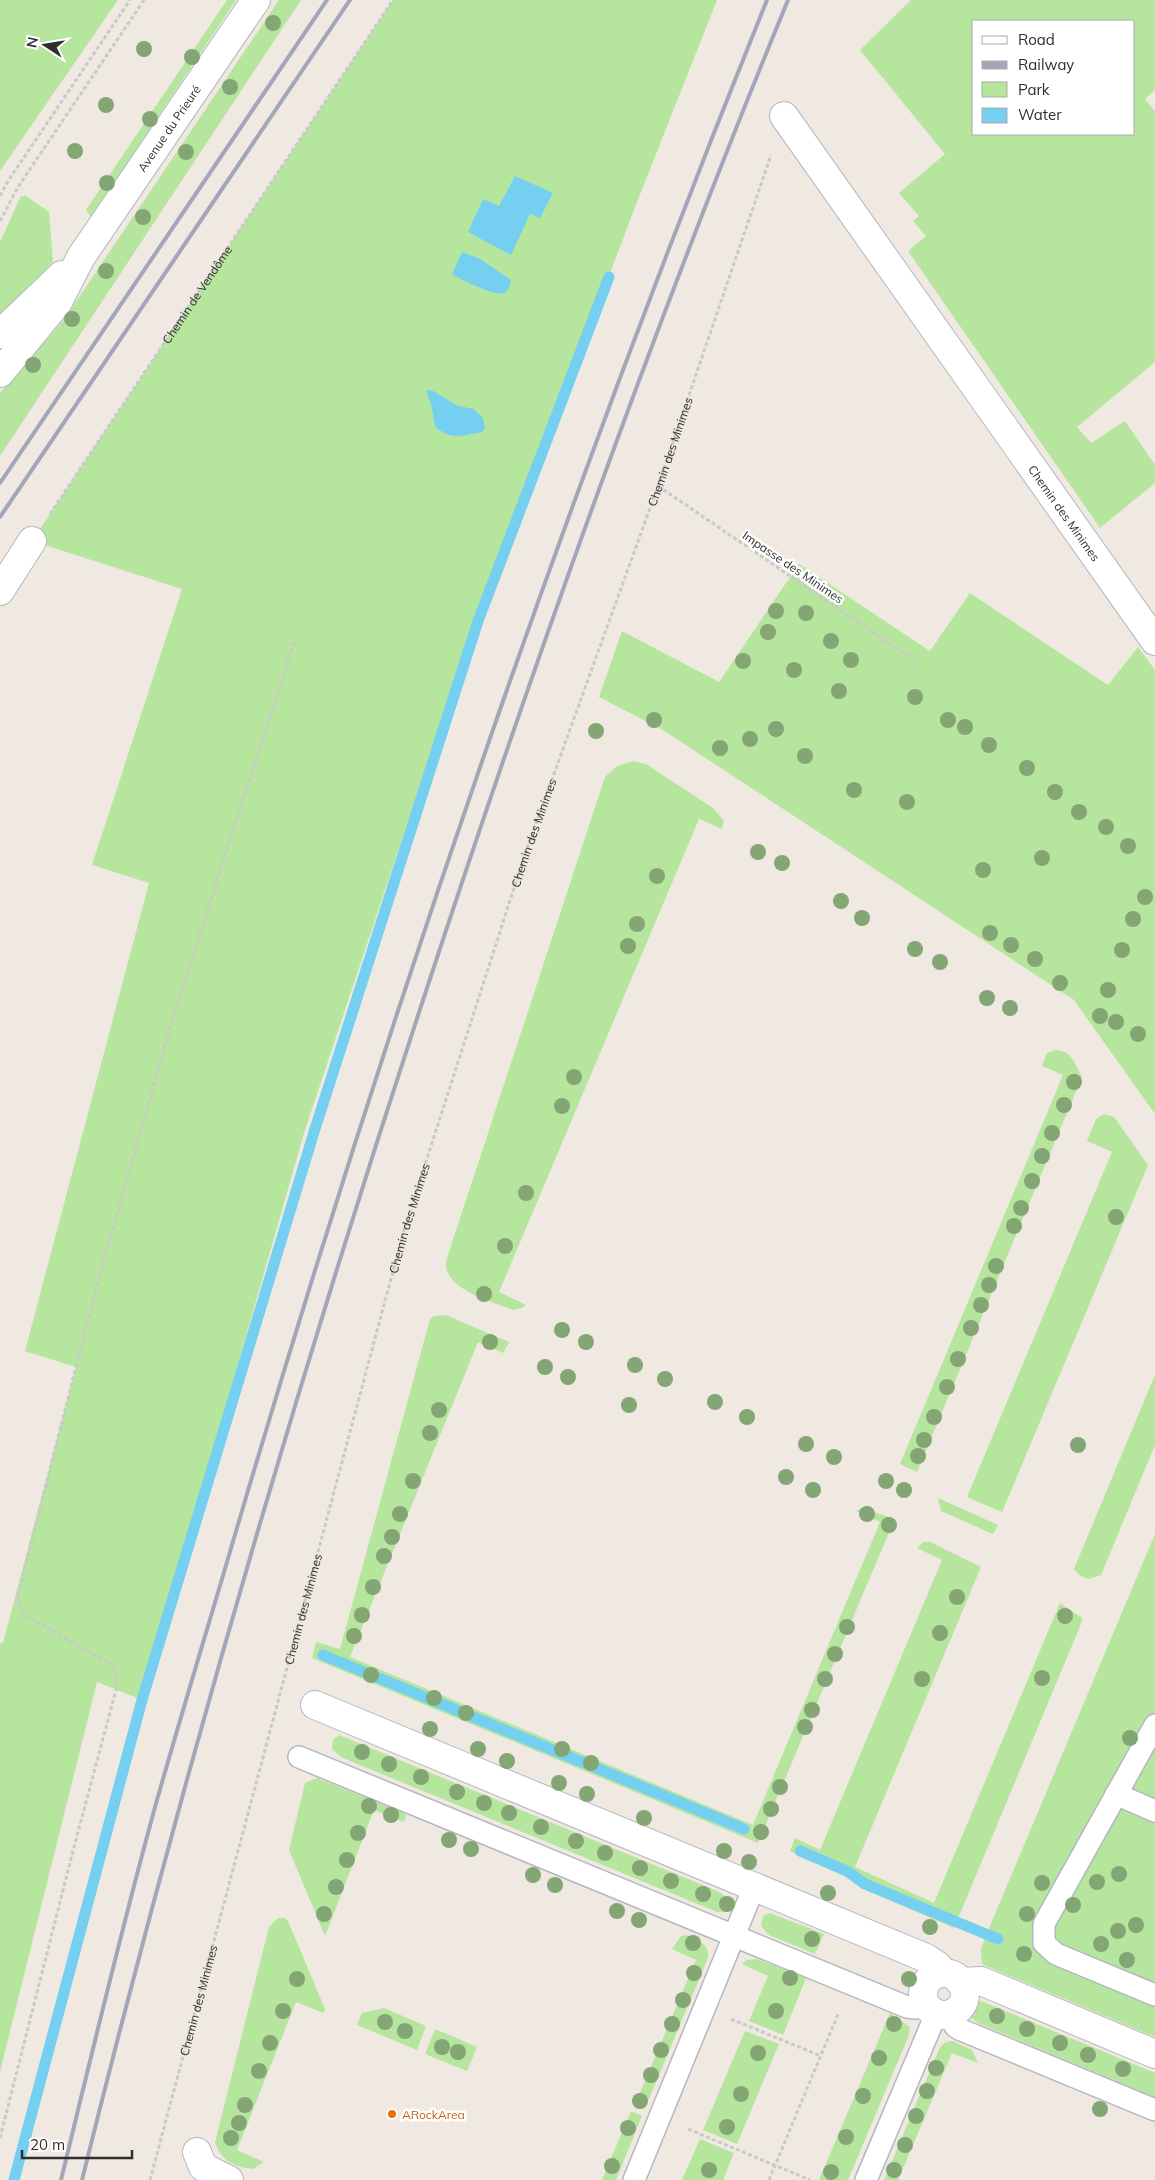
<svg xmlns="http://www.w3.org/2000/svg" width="1155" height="2180" font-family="Mulish,sans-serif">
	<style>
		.green { fill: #b6e59e; fill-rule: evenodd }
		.water { fill: #75cff0 }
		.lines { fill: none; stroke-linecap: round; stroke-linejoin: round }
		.stream { stroke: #75cff0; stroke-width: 11 }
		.lane-casing { stroke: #b4b7c1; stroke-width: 24 }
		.street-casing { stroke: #b4b7c1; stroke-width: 30 }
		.secondary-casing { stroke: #b4b7c1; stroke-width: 30 }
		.path { stroke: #c9c9c9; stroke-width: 3; stroke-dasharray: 4 2.5; stroke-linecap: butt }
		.lane { stroke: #fff; stroke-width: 21 }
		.street { stroke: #fff; stroke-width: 28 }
		.secondary { stroke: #fff; stroke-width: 28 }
		.rail { stroke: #a3a6b8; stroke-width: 4 }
		.tree { fill: #84a574 }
		.food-dot { fill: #e8710a; stroke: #fff; stroke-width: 2 }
		.labels { text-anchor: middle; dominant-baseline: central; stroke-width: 5; stroke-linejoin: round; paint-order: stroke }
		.street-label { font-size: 12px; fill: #2e2e2e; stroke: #fff }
		.food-label { font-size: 12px; fill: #c56008; stroke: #fff; text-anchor: start }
	</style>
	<rect width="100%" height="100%" fill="#efe9e1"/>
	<g class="green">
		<polygon points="0,0 118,0 0,171"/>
		<polygon points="227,0 236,0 91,217 86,210"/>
		<polygon points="279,0 301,0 0,456 0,393 63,321"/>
		<polygon points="393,0 717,0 637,202 449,698 304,1133 142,1700 97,1682 0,2072 0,1643 3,1643 76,1367 25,1351 149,883 92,865 182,589 32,541"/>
		<path d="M911 0H1155V90L1145 99 1155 111V362L1077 427 1091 443 1125 421 1155 465V483L1100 528 908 251 926 236 913 221 919 216 899 193 945 154 860 50ZM974 21H1134V134H974Z"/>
		<polygon points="21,196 26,196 49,212 53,262 0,319 0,242"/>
		<polygon points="799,564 930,651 970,593 1108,685 1138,647 1155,670 1155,1114 1074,1000 663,730 599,697 622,631 719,682"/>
		<path d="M633 761 646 764 713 808 724 821 722 829 699 819 499 1292 526 1305 522 1308 513 1310C492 1301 443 1290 446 1261L605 777 617 766Z"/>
		<path d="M1056 1050C1071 1050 1076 1065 1082 1077L917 1472 900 1464 1063 1075 1042 1066 1047 1053Z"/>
		<polygon points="1104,1114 1114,1117 1148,1165 1002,1512 967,1497 1112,1152 1087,1141 1096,1119"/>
		<polygon points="434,1316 446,1315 509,1342 503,1353 478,1342 350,1657 753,1825 880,1522 856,1511 863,1508 891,1518 890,1530 758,1843 312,1658 316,1642 340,1649 430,1319"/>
		<polygon points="1155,1375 1155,1445 1101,1575 1088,1579 1078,1574 1074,1569"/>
		<polygon points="938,1498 998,1525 993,1534 941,1511"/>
		<polygon points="1155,1534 1155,2037 998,1971 982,1964 981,1949 985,1938"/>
		<polygon points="923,1542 930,1542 981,1567 855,1867 934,1903 1060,1603 1082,1618 1081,1624 954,1928 861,1888 848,1878 790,1851 795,1838 820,1850 942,1560 917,1548"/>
		<polygon points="339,1735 717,1891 730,1899 732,1904 727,1912 717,1912 343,1758 332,1749 333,1740"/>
		<polygon points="317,1778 404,1813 406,1816 404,1822 374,1810 325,1936 289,1850 305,1783"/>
		<polygon points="770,1913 824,1934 815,1954 769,1935 761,1926 763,1916"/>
		<path d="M278 1918H285L288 1921 325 2009 323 2013 296 2002 237 2150 264 2162 253 2169C234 2167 221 2161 215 2142L269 1927Z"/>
		<path d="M686 1935C698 1941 710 1943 708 1958L646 2106 636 2102 696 1960 672 1949 681 1936Z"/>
		<polygon points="757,1959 806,1978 783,2035 749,2021 768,1976 742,1964 747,1960"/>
		<polygon points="981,2001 1155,2073 1155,2097 978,2023 971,2018 968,2009 973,2002"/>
		<polygon points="384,2008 426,2026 417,2050 357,2025 362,2013"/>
		<polygon points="890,2013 910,2027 909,2035 848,2180 819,2180"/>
		<polygon points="435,2029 477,2047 467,2071 425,2054"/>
		<polygon points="745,2031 779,2044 737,2144 703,2130"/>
		<polygon points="952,2041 972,2050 978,2063 952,2053 898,2180 884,2180 940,2047 946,2042"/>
		<polygon points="631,2111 642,2116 616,2180 602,2180"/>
		<polygon points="700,2139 734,2153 723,2180 682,2180"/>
	</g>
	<g class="water">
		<polygon points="515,176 553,193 540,218 530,214 511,255 468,232 483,199 499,206"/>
		<path d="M462 252 480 259 511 280C510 285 509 290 504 293 495 297 460 279 452 274Z"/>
		<path d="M426 390 433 391 458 406 474 409 483 418 485 429C480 434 476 433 470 434 456 438 447 436 435 427L432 408Z"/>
	</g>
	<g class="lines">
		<g class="stream">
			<polyline points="323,1655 744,1829"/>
			<polyline points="800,1851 847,1871 865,1884 998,1939"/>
			<polyline points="14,2180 142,1700 314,1132 478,621 609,277"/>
		</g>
		<defs>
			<g id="lane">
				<polyline points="1155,1725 1044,1924 1044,1943 1056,1954 1155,1995"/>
				<polyline points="299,1757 907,2007 916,2008 925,2004"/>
				<polyline points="1116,1794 1155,1811"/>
				<polyline points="949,2015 955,2026 959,2029 1155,2110"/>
				<polyline points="634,2180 754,1887"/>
				<polyline points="866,2180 936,2014"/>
			</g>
			<g id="street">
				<path id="s3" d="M784 116 1155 641"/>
				<polyline points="0,591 32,541"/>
				<polyline points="315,1705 926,1958 938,1966 942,1973"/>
				<circle cx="944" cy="1994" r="21"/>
				<polyline points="960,1982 981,1981 1155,2054"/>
				<polyline points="197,2152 203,2167 229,2180"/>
			</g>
			<g id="secondary">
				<polyline points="0,334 62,275"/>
				<path id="s4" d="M0 373 58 302 81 257 256 0"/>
			</g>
		</defs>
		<use href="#lane" class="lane-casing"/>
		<use href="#street" class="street-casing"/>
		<use href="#secondary" class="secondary-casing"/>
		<g class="path">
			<polyline points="0,196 8,181 130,0"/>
			<polyline points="0,221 18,187 144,0"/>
			<polyline points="658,486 918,663"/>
			<path id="s1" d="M50 514 393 0"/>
			<polyline points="731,2019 821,2056"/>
			<polyline points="688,2129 810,2180"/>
			<polyline points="0,2138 74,1847 116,1690 116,1675 112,1665 25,1615 19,1605 18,1594 99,1277 174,1014 295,639"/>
			<path id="s2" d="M150 2180 404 1230 525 854 658 486 771 155"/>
			<polyline points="769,2180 839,2012"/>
		</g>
		<use href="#lane" class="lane"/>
		<use href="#street" class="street"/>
		<use href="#secondary" class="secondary"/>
		<g class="rail">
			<polyline points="0,483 327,0"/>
			<polyline points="0,517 350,0"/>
			<path d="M61 2180C92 2053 122 1926 157 1800 178 1726 200 1653 222 1579 378 1044 558 517 767 0"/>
			<path d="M82 2180C182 1777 298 1379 428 985 537 653 655 323 788 0"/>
		</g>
	</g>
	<g class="tree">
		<circle cx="273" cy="23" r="8"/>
		<circle cx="144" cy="49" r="8"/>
		<circle cx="192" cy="57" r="8"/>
		<circle cx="230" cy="87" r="8"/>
		<circle cx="106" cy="105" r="8"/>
		<circle cx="150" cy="119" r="8"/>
		<circle cx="75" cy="151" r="8"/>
		<circle cx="186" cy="152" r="8"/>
		<circle cx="107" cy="183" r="8"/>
		<circle cx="143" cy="217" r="8"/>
		<circle cx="106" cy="271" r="8"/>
		<circle cx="72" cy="319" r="8"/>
		<circle cx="33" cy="365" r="8"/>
		<circle cx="776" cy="611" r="8"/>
		<circle cx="806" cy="613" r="8"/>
		<circle cx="768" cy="632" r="8"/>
		<circle cx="831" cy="641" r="8"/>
		<circle cx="851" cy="660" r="8"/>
		<circle cx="743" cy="661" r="8"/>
		<circle cx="794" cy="670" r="8"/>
		<circle cx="839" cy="691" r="8"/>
		<circle cx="915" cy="697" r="8"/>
		<circle cx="654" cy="720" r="8"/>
		<circle cx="948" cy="720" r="8"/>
		<circle cx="965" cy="727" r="8"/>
		<circle cx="776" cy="729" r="8"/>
		<circle cx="596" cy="731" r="8"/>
		<circle cx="750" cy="739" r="8"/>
		<circle cx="989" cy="745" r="8"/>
		<circle cx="720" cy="748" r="8"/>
		<circle cx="805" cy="756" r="8"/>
		<circle cx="1027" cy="768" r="8"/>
		<circle cx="854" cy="790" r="8"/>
		<circle cx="1055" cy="792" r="8"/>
		<circle cx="907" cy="802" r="8"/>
		<circle cx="1079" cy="812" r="8"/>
		<circle cx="1106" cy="827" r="8"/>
		<circle cx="1128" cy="846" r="8"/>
		<circle cx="758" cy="852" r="8"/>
		<circle cx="1042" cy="858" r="8"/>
		<circle cx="782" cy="863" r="8"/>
		<circle cx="983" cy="870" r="8"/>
		<circle cx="657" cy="876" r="8"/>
		<circle cx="1145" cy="897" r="8"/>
		<circle cx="841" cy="901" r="8"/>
		<circle cx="862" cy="918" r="8"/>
		<circle cx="1133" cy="919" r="8"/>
		<circle cx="637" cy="924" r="8"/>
		<circle cx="990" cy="933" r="8"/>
		<circle cx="1011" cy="945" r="8"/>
		<circle cx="628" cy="946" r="8"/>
		<circle cx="915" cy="949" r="8"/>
		<circle cx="1122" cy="950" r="8"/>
		<circle cx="1035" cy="959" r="8"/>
		<circle cx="940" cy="962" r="8"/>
		<circle cx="1060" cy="983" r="8"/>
		<circle cx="1108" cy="990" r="8"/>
		<circle cx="987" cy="998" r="8"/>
		<circle cx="1010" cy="1008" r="8"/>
		<circle cx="1100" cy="1016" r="8"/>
		<circle cx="1116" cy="1022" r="8"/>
		<circle cx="1138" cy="1034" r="8"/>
		<circle cx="574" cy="1077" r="8"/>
		<circle cx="1074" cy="1082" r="8"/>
		<circle cx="1064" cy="1105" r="8"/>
		<circle cx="562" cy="1106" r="8"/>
		<circle cx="1052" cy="1133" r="8"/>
		<circle cx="1042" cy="1156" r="8"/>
		<circle cx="1032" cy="1181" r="8"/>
		<circle cx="526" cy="1193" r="8"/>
		<circle cx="1021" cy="1208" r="8"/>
		<circle cx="1116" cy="1217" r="8"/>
		<circle cx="1014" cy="1226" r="8"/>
		<circle cx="505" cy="1246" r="8"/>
		<circle cx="996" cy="1266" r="8"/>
		<circle cx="989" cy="1285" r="8"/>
		<circle cx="484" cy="1294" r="8"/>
		<circle cx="981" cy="1305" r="8"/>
		<circle cx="971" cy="1328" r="8"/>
		<circle cx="562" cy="1330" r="8"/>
		<circle cx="490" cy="1342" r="8"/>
		<circle cx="586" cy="1342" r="8"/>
		<circle cx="958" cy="1359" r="8"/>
		<circle cx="635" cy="1365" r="8"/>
		<circle cx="545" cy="1367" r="8"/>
		<circle cx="568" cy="1377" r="8"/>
		<circle cx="665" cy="1379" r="8"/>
		<circle cx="947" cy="1387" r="8"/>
		<circle cx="715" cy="1402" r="8"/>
		<circle cx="629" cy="1405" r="8"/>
		<circle cx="439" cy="1410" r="8"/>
		<circle cx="747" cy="1417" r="8"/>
		<circle cx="934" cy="1417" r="8"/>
		<circle cx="430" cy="1433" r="8"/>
		<circle cx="924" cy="1440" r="8"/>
		<circle cx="806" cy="1444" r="8"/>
		<circle cx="1078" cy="1445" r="8"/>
		<circle cx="918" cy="1456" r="8"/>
		<circle cx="834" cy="1457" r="8"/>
		<circle cx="786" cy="1477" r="8"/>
		<circle cx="413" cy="1481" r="8"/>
		<circle cx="886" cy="1481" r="8"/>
		<circle cx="813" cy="1490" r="8"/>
		<circle cx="904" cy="1490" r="8"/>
		<circle cx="400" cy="1514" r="8"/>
		<circle cx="867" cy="1514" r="8"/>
		<circle cx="889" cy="1525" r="8"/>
		<circle cx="392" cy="1537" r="8"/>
		<circle cx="384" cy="1556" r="8"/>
		<circle cx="373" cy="1587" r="8"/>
		<circle cx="957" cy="1597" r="8"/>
		<circle cx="362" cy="1615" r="8"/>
		<circle cx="1065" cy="1616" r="8"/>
		<circle cx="847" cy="1627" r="8"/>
		<circle cx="940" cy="1633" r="8"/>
		<circle cx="354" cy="1636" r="8"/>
		<circle cx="835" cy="1654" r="8"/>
		<circle cx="371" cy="1675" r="8"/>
		<circle cx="1042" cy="1678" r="8"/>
		<circle cx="825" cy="1679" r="8"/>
		<circle cx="922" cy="1679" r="8"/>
		<circle cx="434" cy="1698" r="8"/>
		<circle cx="812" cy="1710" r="8"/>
		<circle cx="466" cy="1713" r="8"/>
		<circle cx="805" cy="1727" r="8"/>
		<circle cx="430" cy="1729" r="8"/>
		<circle cx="1130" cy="1738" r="8"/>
		<circle cx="478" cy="1749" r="8"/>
		<circle cx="562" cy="1749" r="8"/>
		<circle cx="362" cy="1752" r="8"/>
		<circle cx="507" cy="1761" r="8"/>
		<circle cx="591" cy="1763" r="8"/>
		<circle cx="389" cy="1764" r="8"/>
		<circle cx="421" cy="1777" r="8"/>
		<circle cx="559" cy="1783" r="8"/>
		<circle cx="780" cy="1787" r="8"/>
		<circle cx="457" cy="1792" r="8"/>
		<circle cx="587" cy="1794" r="8"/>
		<circle cx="484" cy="1803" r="8"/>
		<circle cx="369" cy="1806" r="8"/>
		<circle cx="771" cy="1809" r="8"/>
		<circle cx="509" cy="1813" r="8"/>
		<circle cx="391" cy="1815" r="8"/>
		<circle cx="644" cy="1818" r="8"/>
		<circle cx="541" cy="1827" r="8"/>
		<circle cx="761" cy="1832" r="8"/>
		<circle cx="358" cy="1833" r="8"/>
		<circle cx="449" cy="1840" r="8"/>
		<circle cx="576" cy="1841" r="8"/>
		<circle cx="471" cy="1849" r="8"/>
		<circle cx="724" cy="1851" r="8"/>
		<circle cx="605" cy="1853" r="8"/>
		<circle cx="347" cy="1860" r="8"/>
		<circle cx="749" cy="1862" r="8"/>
		<circle cx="640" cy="1868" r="8"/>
		<circle cx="1119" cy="1874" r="8"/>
		<circle cx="533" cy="1875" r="8"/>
		<circle cx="671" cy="1881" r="8"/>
		<circle cx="1097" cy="1882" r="8"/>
		<circle cx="1042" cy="1883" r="8"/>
		<circle cx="555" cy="1885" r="8"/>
		<circle cx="336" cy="1887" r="8"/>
		<circle cx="828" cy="1893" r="8"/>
		<circle cx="703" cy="1894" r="8"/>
		<circle cx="727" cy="1904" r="8"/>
		<circle cx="1073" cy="1905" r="8"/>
		<circle cx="617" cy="1911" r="8"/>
		<circle cx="324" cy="1914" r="8"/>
		<circle cx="1027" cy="1914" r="8"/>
		<circle cx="639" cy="1920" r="8"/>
		<circle cx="1136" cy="1925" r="8"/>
		<circle cx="930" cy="1927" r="8"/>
		<circle cx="1118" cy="1931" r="8"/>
		<circle cx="812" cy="1939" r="8"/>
		<circle cx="693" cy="1943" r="8"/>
		<circle cx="1101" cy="1944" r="8"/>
		<circle cx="1024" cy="1954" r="8"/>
		<circle cx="1127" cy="1960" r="8"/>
		<circle cx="694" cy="1973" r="8"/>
		<circle cx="790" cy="1978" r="8"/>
		<circle cx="297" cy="1979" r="8"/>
		<circle cx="909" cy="1979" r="8"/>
		<circle cx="683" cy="2000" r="8"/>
		<circle cx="283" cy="2011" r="8"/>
		<circle cx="776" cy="2011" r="8"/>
		<circle cx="997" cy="2016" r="8"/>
		<circle cx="385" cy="2022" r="8"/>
		<circle cx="672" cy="2024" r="8"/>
		<circle cx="894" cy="2024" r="8"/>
		<circle cx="1027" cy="2029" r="8"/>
		<circle cx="405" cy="2031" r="8"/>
		<circle cx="270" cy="2043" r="8"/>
		<circle cx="1060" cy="2043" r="8"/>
		<circle cx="442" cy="2047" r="8"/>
		<circle cx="661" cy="2050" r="8"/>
		<circle cx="458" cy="2052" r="8"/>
		<circle cx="758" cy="2053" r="8"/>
		<circle cx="1088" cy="2055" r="8"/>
		<circle cx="879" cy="2058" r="8"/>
		<circle cx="936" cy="2068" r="8"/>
		<circle cx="1123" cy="2069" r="8"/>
		<circle cx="259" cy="2071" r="8"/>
		<circle cx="651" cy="2075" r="8"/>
		<circle cx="927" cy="2091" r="8"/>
		<circle cx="741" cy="2094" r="8"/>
		<circle cx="863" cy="2096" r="8"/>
		<circle cx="640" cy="2101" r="8"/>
		<circle cx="245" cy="2105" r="8"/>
		<circle cx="1100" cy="2109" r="8"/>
		<circle cx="916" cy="2116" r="8"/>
		<circle cx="239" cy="2123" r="8"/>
		<circle cx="727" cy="2127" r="8"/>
		<circle cx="628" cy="2128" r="8"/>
		<circle cx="846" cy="2137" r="8"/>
		<circle cx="231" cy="2138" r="8"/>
		<circle cx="905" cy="2145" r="8"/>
		<circle cx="612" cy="2166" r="8"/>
		<circle cx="709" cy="2170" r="8"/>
		<circle cx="894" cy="2170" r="8"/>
		<circle cx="831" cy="2172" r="8"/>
	</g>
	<circle class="food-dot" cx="392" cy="2114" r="5"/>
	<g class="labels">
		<g class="street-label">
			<text stroke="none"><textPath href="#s4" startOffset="298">Avenue du Prieuré</textPath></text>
			<text stroke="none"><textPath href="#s1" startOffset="264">Chemin de Vendôme</textPath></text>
			<text stroke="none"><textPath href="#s2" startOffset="1806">Chemin des Minimes</textPath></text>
			<text stroke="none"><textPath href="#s3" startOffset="486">Chemin des Minimes</textPath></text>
			<text transform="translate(793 567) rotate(34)">Impasse des Minimes</text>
			<text stroke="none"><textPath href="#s2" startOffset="1401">Chemin des Minimes</textPath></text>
			<text stroke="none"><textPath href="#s2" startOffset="996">Chemin des Minimes</textPath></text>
			<text stroke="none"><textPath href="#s2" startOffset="591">Chemin des Minimes</textPath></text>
			<text stroke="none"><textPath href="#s2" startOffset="186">Chemin des Minimes</textPath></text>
		</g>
		<g class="food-label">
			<text x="402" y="2114">ARockArea</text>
		</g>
	</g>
	<rect x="972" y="20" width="162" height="115" fill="#ffffff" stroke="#ababab"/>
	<rect x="982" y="36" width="25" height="8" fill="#ffffff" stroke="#ababab"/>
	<text x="1018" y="45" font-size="15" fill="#2e2e2e">Road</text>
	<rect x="982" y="61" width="25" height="8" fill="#a3a6b8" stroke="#ababab"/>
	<text x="1018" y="70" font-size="15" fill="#2e2e2e">Railway</text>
	<rect x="982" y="82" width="25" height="15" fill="#b6e59e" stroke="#ababab"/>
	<text x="1018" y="95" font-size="15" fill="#2e2e2e">Park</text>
	<rect x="982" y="108" width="25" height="15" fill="#75cff0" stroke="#ababab"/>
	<text x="1018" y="120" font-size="15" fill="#2e2e2e">Water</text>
	<g transform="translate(45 45) rotate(282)" stroke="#ffffff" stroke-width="4" paint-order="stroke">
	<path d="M0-4L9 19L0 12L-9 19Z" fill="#2e2e2e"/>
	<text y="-8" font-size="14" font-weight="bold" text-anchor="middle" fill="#2e2e2e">N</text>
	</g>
	<path d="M22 2150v8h110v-8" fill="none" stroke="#2e2e2e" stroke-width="2.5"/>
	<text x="30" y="2150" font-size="15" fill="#2e2e2e" stroke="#ffffff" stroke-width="4" paint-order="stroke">20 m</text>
</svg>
